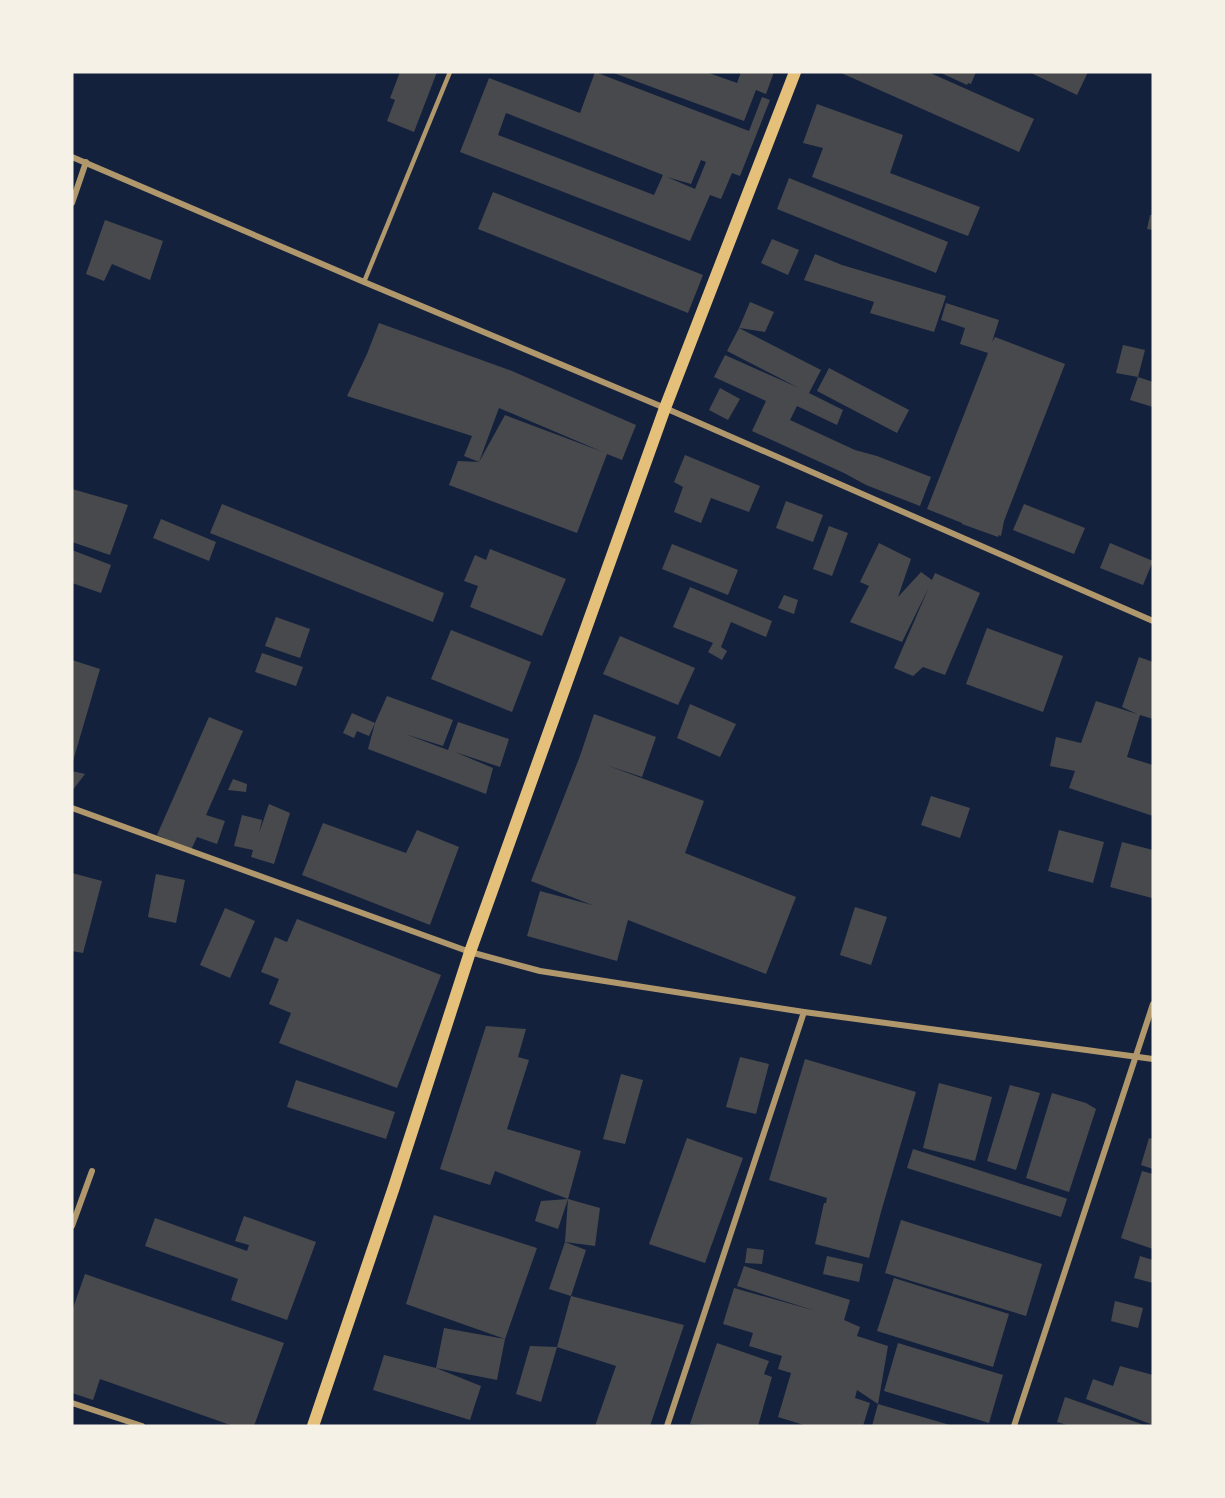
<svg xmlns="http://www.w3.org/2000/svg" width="1225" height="1498" font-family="Helvetica,sans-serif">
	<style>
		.building { fill: #48494c; fill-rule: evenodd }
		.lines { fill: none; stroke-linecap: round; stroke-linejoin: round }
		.service { stroke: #b1986c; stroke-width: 4.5 }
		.minor { stroke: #b1986c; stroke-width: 6 }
		.secondary { stroke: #e5c07b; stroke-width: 12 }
	</style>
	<rect width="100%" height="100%" fill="#14213d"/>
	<g class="building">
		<polygon points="400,72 437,72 414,132 387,121 395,100 390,98"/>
		<path d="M595 72 749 131 762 97 770 100 740 176 732 173 721 199 710 195 690 241 460 152 489 78 580 113ZM506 113 663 175 654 195 498 135ZM701 160 706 162 695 189 667 177 691 184Z"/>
		<polygon points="611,72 706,72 737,83 741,72 774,72 766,94 756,90 744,121"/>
		<polygon points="839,72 928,72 1034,119 1019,152"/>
		<polygon points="939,72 976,72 971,84 968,83 967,85"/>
		<polygon points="1029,72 1088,72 1077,95"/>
		<polygon points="817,104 903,135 890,173 980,207 968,236 812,177 823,148 803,143"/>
		<polygon points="789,178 948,242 936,273 777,209"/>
		<polygon points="493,192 703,275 688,313 478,229"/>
		<polygon points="1150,215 1153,215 1153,230 1147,229"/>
		<polygon points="105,220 163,241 150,280 112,264 104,281 86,274"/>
		<polygon points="772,239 799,250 788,275 761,263"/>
		<polygon points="815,254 842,265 946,296 934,332 870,313 874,302 804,280"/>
		<polygon points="750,302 774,312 765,332 739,328"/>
		<polygon points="946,303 999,320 992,342 995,337 1065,364 1004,521 1001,536 999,535 998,537 962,524 962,523 927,509 988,353 960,344 965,328 941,320"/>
		<polygon points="379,323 512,371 636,425 622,460 607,454 577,533 449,485 458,461 479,462 505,415 603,452 499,408 479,462 464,456 472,436 347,396 367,354"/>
		<polygon points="739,328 821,370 809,393 843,410 837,425 797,406 790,420 855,450 877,456 931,477 920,506 866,485 844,473 752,431 766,401 714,377 725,355 799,388 727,351"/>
		<polygon points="1123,345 1145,350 1138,377 1116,373"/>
		<polygon points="829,368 909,410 897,433 817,391"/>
		<polygon points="1138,377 1153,382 1153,407 1130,400"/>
		<polygon points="720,388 740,399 728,420 709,410"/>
		<polygon points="685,455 760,486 749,512 711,498 701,523 674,512 683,487 674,482"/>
		<polygon points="72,489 128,505 110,555 72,542"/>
		<polygon points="786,501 823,515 813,542 776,528"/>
		<polygon points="222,504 444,593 433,622 210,533"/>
		<polygon points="1024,504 1085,528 1074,554 1013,530"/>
		<polygon points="161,519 216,542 209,561 153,538"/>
		<polygon points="829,526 848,533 832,576 813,569"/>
		<polygon points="879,543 911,559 898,597 921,572 932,580 935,573 980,593 945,675 923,667 913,676 894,668 929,587 902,642 850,622 869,586 860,582"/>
		<polygon points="1110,543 1153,561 1143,585 1100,568"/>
		<polygon points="672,544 738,570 728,595 662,569"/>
		<polygon points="490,549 566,579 542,636 470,607 478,586 464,581 475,555 486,560"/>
		<polygon points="72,550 111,565 101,593 72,583"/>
		<polygon points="690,587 772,621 766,637 731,622 721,647 727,651 722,660 708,652 713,643 673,627"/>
		<polygon points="784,595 798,600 794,614 778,608"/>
		<polygon points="276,617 310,629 300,658 265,646"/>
		<polygon points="987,628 1063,656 1043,712 966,684"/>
		<polygon points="451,630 531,662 512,712 431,679"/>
		<polygon points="620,636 695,668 678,705 603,674"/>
		<polygon points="262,653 303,667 296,686 255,672"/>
		<polygon points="1139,657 1153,662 1153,719 1140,715 1127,757 1153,765 1153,816 1069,788 1075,771 1050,766 1056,737 1081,743 1096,701 1137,714 1122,707"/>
		<polygon points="72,660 100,669 73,761 72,761"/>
		<polygon points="387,696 453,720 443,746 405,734 448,750 458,722 509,739 500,767 455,752 493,768 486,794 368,749 375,723 369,736 357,731 354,738 343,733 352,713 375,723"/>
		<polygon points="690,704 736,724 720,757 677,738"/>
		<polygon points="594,714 656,737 642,777 606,765 704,801 685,853 796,897 766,974 628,920 617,961 527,936 540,891 592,905 531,881 580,756"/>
		<polygon points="209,717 243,731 206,815 225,821 217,844 197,837 191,850 157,835"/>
		<polygon points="72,771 85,774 72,791"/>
		<polygon points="233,779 247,784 246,792 228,790"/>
		<polygon points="931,796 970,808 960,838 921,825"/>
		<polygon points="269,804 290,813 274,864 251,857 253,850 234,846 242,815 262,820 259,833"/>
		<polygon points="323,823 406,853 417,830 459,847 430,925 302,875"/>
		<polygon points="1059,830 1104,842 1093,883 1048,871"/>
		<polygon points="1122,842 1153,850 1152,898 1110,887"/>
		<polygon points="72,873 102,881 83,953 72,951"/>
		<polygon points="156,874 185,880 176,923 148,917"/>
		<polygon points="855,907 887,917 871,965 840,955"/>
		<polygon points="225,908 255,921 230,978 200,965"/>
		<polygon points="297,919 441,975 397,1088 279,1043 291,1013 269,1004 279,979 261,972 275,937 287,942"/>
		<polygon points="486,1026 526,1029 518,1057 529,1060 507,1129 581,1151 568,1199 558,1229 535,1221 541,1201 568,1199 495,1171 490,1185 440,1169"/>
		<polygon points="740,1057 769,1064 756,1114 726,1107"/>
		<polygon points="805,1059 916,1092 881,1212 869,1258 815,1244 824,1203 826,1203 827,1198 769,1180"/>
		<polygon points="621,1074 643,1080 625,1144 603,1139"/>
		<polygon points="296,1080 395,1112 386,1139 287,1107"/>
		<polygon points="939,1083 992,1097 975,1161 923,1148"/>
		<polygon points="1010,1085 1040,1093 1016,1170 987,1161"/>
		<polygon points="1052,1093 1086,1103 1096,1109 1069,1192 1026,1178"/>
		<polygon points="687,1138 743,1158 705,1263 649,1244"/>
		<polygon points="1149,1138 1153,1139 1153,1169 1141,1165"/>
		<polygon points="913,1149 1065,1198 1067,1199 1061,1217 907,1168"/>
		<polygon points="1142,1171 1153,1174 1153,1249 1121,1238"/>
		<polygon points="568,1199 600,1208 595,1246 565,1242"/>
		<polygon points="434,1215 537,1248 505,1339 497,1380 436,1368 481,1386 470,1420 373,1390 384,1355 436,1368 444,1328 505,1339 406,1304"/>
		<polygon points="244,1216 316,1242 287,1320 231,1300 238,1279 145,1246 155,1218 247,1251 249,1245 235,1241"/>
		<polygon points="901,1220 1042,1264 1026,1316 885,1273"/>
		<polygon points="565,1242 586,1250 571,1296 549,1289"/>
		<polygon points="747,1248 764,1250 762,1264 745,1263"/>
		<polygon points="827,1256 863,1264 859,1282 823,1274"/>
		<polygon points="1140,1256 1153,1260 1153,1283 1134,1278"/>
		<polygon points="744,1266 850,1300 844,1320 860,1327 857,1336 888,1346 878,1404 857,1390 855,1398 870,1403 863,1426 807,1426 778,1417 791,1373 778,1369 782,1356 749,1346 753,1333 723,1324 734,1288 816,1311 737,1286"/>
		<polygon points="85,1274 284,1343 254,1426 233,1426 100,1379 93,1400 72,1393 72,1311"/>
		<polygon points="894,1278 1009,1314 993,1367 877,1331"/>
		<polygon points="571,1296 684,1325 650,1426 595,1426 616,1366 557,1347"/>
		<polygon points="1115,1301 1143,1308 1138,1328 1111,1321"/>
		<polygon points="717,1343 769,1361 764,1374 772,1377 758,1426 704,1426 704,1425 690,1424"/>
		<polygon points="898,1343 1003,1375 989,1423 884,1391"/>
		<polygon points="530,1346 557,1347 541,1402 516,1394"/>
		<polygon points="1120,1366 1153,1375 1153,1425 1086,1399 1093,1379 1113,1386"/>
		<polygon points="1065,1397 1147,1426 1070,1426 1057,1422"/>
		<polygon points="878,1404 950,1425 950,1426 872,1426"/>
	</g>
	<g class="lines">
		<polyline class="service" points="364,282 450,72"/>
		<g class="minor">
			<polyline points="72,157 364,282 665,408 1153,621"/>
			<polyline points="72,203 86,162"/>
			<polyline points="72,808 470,952 540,971 804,1012 1153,1059"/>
			<polyline points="72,1226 92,1171"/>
			<polyline points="72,1403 142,1426"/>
			<polyline points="667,1426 804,1012"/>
			<polyline points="1014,1426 1153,1004"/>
		</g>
		<polyline class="secondary" points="313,1426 394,1187 470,952 665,408 795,72"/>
	</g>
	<rect width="1225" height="1498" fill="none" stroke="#f6f1e7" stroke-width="147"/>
</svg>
